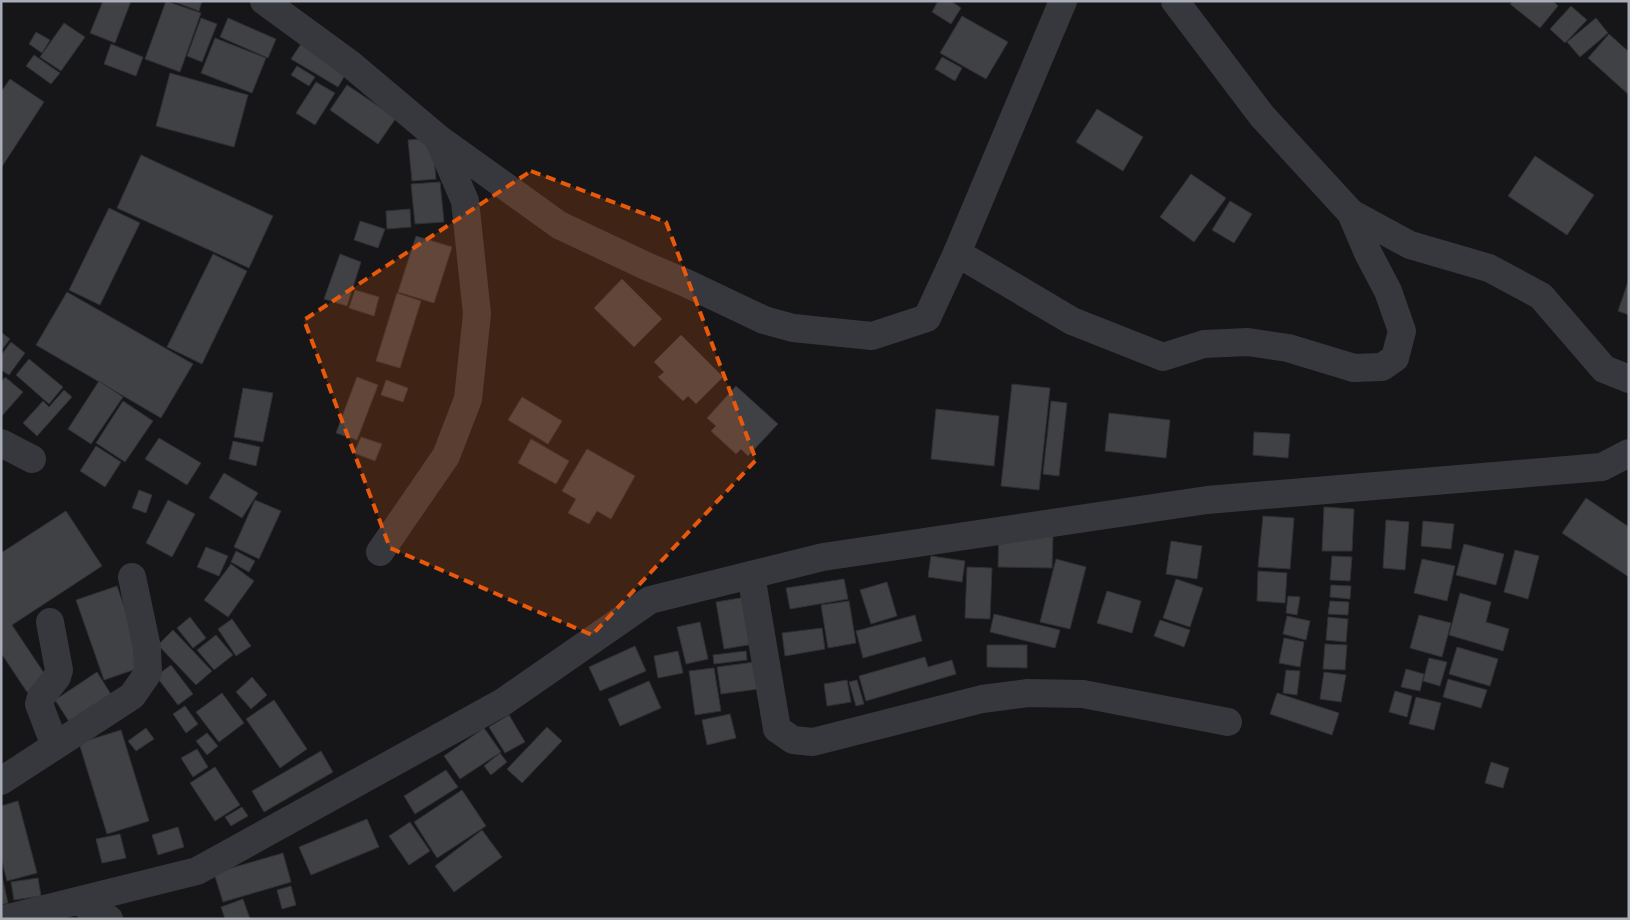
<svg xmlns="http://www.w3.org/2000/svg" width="1630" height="920" font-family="'Golos Text',sans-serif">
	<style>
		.building { fill: #404145; stroke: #303034 }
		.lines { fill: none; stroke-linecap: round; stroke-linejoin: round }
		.minor { stroke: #37383d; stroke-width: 28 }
		.marked { fill: #e8590c; fill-opacity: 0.2; stroke: #e8590c; stroke-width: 4; stroke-dasharray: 10 6; stroke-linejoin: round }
	</style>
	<rect width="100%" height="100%" fill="#161618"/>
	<g class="building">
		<polygon points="103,1 131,1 115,43 90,33"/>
		<polygon points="166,1 201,13 180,72 145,59"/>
		<polygon points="172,1 202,1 199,11"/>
		<polygon points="938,1 951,1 961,8 951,24 932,12"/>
		<polygon points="1513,1 1553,1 1558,6 1540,28 1510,4"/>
		<polygon points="1571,6 1587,20 1565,43 1550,29"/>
		<polygon points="962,16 1008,42 986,79 940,53"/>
		<polygon points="201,18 217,24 202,62 187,56"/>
		<polygon points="228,18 276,39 268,58 220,37"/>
		<polygon points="1596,18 1608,33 1580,57 1567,42"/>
		<polygon points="64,23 85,37 61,71 40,57"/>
		<polygon points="36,32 50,40 42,53 29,44"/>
		<polygon points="1609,34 1629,52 1629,95 1588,58"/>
		<polygon points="215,38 266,58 252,93 201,73"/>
		<polygon points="111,44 143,57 136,76 104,64"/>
		<polygon points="301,44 347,72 338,87 291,59"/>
		<polygon points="34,55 60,73 51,84 26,66"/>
		<polygon points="942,57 962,68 955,81 935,69"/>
		<polygon points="297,66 315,77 309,86 291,75"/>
		<polygon points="170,73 248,95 234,147 156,126"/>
		<polygon points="10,79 44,102 1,168 1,92"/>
		<polygon points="316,82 335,93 315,125 296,113"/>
		<polygon points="347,85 396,118 378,144 330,110"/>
		<polygon points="1097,109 1143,137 1123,171 1076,142"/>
		<polygon points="432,138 436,179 412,181 408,140"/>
		<polygon points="141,155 273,216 249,268 117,208"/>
		<polygon points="1535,156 1594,195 1567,235 1508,196"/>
		<polygon points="1191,174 1226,198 1194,242 1160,217"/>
		<polygon points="440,182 444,222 415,224 411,184"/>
		<polygon points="1230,201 1252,214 1234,243 1212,230"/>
		<polygon points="109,208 140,223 100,305 69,290"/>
		<polygon points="410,209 411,227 387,229 386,211"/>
		<polygon points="360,221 385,229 378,248 354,240"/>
		<polygon points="416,236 452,247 434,303 398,292"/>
		<polygon points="213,254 247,271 202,364 167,347"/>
		<polygon points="340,254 361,262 347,306 324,299"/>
		<polygon points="622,279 662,319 634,347 594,308"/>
		<polygon points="1629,279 1629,315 1618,311"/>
		<polygon points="355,290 379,297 374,316 349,308"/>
		<polygon points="67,292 193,364 161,418 36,345"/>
		<polygon points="397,293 421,301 400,368 376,361"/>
		<polygon points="1,332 10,339 1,351"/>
		<polygon points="681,335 723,377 696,404 688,396 683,401 658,377 664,372 654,362"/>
		<polygon points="11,342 25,353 9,375 1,370 1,355"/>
		<polygon points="29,359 63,387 49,404 16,375"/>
		<polygon points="5,377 23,392 1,417 1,382"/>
		<polygon points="357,377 378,385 357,440 336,433"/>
		<polygon points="386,380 408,388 403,402 381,395"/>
		<polygon points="99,381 123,397 91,444 68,429"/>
		<polygon points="1012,384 1050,388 1039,490 1001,486"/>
		<polygon points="736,386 778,424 748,456 741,449 736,454 711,431 716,426 707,418"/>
		<polygon points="243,388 273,393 263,442 234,437"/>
		<polygon points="64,390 72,397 37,436 23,423 43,401 49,407"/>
		<polygon points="522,397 562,421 548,444 508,420"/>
		<polygon points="123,401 153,421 125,462 96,443"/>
		<polygon points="1051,401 1067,403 1059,476 1043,474"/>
		<polygon points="936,409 999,416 994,466 931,459"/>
		<polygon points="1109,413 1170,420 1166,458 1105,451"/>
		<polygon points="1254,432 1290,434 1288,458 1253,455"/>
		<polygon points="361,437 382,444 375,461 354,453"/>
		<polygon points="159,438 201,463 187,485 145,459"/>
		<polygon points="531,439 569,461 556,484 518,463"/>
		<polygon points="233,441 260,447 256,466 229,459"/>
		<polygon points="96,446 121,462 105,487 80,471"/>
		<polygon points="587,449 635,476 611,519 597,511 589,524 568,513 576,499 562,491"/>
		<polygon points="224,473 258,493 242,518 209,498"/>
		<polygon points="139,490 152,495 146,513 132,508"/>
		<polygon points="1586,498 1629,527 1629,577 1562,533"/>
		<polygon points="168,500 195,514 172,557 146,543"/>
		<polygon points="255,500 281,511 259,559 234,547"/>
		<polygon points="1324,507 1354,509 1352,551 1322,551"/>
		<polygon points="66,511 102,566 12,625 48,679 27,692 1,653 1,553"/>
		<polygon points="1263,516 1294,518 1290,569 1258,567"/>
		<polygon points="1386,520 1409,522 1405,570 1383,568"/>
		<polygon points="1423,521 1454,524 1451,549 1421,546"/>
		<polygon points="999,534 1053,536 1052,568 998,567"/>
		<polygon points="1171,541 1202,546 1197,579 1166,574"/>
		<polygon points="1464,544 1504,554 1496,585 1456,575"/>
		<polygon points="206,547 228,556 219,576 197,567"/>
		<polygon points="1515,550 1539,556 1528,599 1504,592"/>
		<polygon points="236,551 255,561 249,572 231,562"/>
		<polygon points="931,556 965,561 962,582 928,577"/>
		<polygon points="1332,556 1352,557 1350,581 1330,580"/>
		<polygon points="1056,559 1086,567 1070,629 1040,622"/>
		<polygon points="1422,559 1455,566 1447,601 1414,593"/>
		<polygon points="231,564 254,581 228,617 204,600"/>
		<polygon points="967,567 992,568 990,619 965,618"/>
		<polygon points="1258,571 1287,573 1285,603 1257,601"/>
		<polygon points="844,579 848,599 790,609 786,588"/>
		<polygon points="1176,579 1203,588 1190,627 1163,618"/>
		<polygon points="887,582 897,616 871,624 860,590"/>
		<polygon points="1331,585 1351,586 1350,599 1330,597"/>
		<polygon points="117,586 145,666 104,680 76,600"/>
		<polygon points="1107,591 1141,601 1132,633 1097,623"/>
		<polygon points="1460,593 1491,602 1486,622 1509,629 1503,651 1449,635"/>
		<polygon points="752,596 760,643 724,649 716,602"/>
		<polygon points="1288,596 1300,597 1297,615 1286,613"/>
		<polygon points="849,601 856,643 828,648 821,605"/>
		<polygon points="1330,601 1349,602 1348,615 1328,614"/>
		<polygon points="994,614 1060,630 1055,648 990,632"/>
		<polygon points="915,615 922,641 863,658 856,631"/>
		<polygon points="1419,615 1451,623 1442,657 1410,648"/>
		<polygon points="1287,616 1310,621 1306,640 1283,634"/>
		<polygon points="190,617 206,638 193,648 177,628"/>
		<polygon points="1328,617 1348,619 1346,642 1326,640"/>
		<polygon points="232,619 251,646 236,656 218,629"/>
		<polygon points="1160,620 1190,630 1184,647 1154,636"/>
		<polygon points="700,622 708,659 686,664 677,627"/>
		<polygon points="822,628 825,649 785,656 782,633"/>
		<polygon points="173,630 212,671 196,685 158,645"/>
		<polygon points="216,635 233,655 214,670 197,650"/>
		<polygon points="1284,638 1304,642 1300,667 1279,663"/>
		<polygon points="1325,644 1347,645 1345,670 1323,669"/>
		<polygon points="987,645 1027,645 1027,668 987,667"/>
		<polygon points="635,646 646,671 600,691 589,667"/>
		<polygon points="1457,647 1498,659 1490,686 1449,674"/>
		<polygon points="678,651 683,673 658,678 654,656"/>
		<polygon points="746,651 747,660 714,664 713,655"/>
		<polygon points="925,657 928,667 952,660 956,674 866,701 859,676"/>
		<polygon points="1429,658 1447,662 1440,686 1423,681"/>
		<polygon points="762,661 766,688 721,694 717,667"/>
		<polygon points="171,665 193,694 178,705 156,676"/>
		<polygon points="714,668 721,711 695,715 689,671"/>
		<polygon points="1406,669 1424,674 1420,691 1401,687"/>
		<polygon points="1286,670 1300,671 1297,695 1283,693"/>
		<polygon points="97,672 114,699 72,726 55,700"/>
		<polygon points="1324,672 1346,675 1341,702 1320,699"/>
		<polygon points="252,677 267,695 251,709 236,692"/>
		<polygon points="1448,679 1487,690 1481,708 1443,697"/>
		<polygon points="847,680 851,702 827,706 824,684"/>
		<polygon points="857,680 864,704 856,706 849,682"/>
		<polygon points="649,681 661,708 620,726 608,699"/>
		<polygon points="1395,691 1412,696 1407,717 1389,712"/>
		<polygon points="222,693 244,723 219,742 196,712"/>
		<polygon points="1277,693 1339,713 1332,735 1270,714"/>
		<polygon points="1416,697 1441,703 1434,730 1409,724"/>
		<polygon points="274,700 307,749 280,768 246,719"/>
		<polygon points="185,706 198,724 186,733 173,714"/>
		<polygon points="730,714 736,738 707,745 702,720"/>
		<polygon points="509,715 525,742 505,753 489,727"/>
		<polygon points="547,727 562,741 522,783 507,769"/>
		<polygon points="146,728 154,739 136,751 128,741"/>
		<polygon points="484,728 501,752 460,779 444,756"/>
		<polygon points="121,730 149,821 107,834 79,743"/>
		<polygon points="207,733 218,746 207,755 196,741"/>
		<polygon points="197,749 208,767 193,777 181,758"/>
		<polygon points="321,751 333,772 264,812 252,791"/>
		<polygon points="500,753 507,762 491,775 484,766"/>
		<polygon points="1491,762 1509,768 1503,788 1485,783"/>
		<polygon points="215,767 240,805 215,821 190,783"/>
		<polygon points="446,770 458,787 415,814 404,796"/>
		<polygon points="462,790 486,826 437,858 414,822"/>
		<polygon points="18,801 37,873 7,881 1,858 1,806"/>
		<polygon points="242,807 248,816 231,826 225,817"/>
		<polygon points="367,819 379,847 311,875 299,847"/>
		<polygon points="410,822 430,851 409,865 389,836"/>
		<polygon points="178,827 184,847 158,855 152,835"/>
		<polygon points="482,830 502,857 454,892 435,866"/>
		<polygon points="120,834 126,858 102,863 96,839"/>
		<polygon points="283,853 291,882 223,902 214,873"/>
		<polygon points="1,871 8,903 1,905"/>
		<polygon points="38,878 41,896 14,900 11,882"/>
		<polygon points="291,886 296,905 282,909 277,890"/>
		<polygon points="243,899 250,919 225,919 221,907"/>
	</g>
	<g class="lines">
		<g class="minor">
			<polyline points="264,1 349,63 438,138 465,201 477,314 468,399 446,456 380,552"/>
			<polyline points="1175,1 1262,116 1351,213 1410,245 1489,268 1541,296 1604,369 1629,379"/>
			<polyline points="438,138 559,225 646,266 686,283 764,320 793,328 872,336 927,318 957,253 1072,321 1163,357 1204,344 1248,342 1288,348 1354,368 1382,367 1395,358 1402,331 1388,291 1368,253 1351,213"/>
			<polyline points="957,253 1063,1"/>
			<polyline points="1,443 32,459"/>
			<polyline points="751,575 777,729 793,740 813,742 982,699 1028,693 1083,694 1228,722"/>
			<polyline points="50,622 59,670 57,677 41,697 39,704 55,746"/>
			<polyline points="1,781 132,696 148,673 147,648 132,577"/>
			<polyline points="78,901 109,919"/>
			<polyline points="4,919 197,871 503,702 650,600 823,557 1207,500 1602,467 1629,453"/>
		</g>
	</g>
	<path class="marked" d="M531 171 666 222 756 460 592 635 390 548 304 320Z"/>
	<rect width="1630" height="920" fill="none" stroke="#a8adb8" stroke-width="5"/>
</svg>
